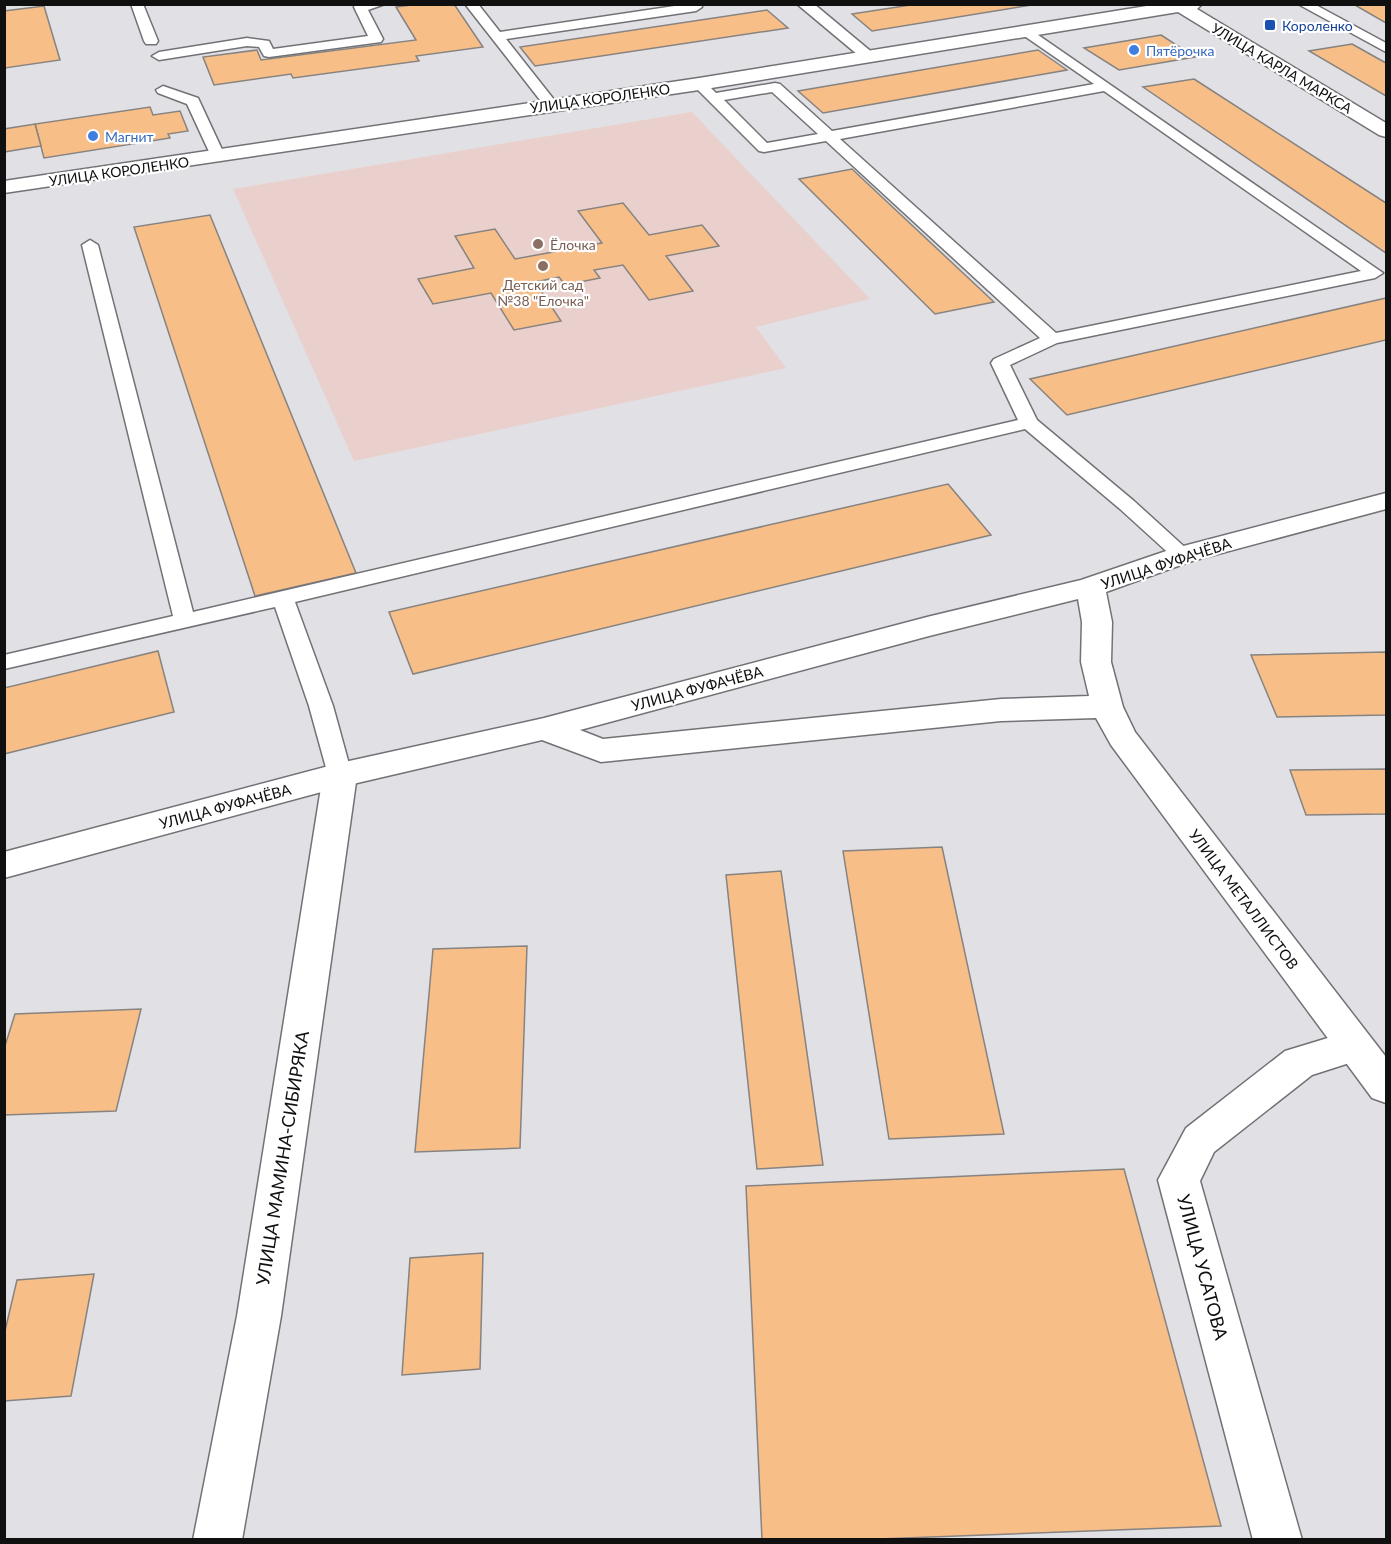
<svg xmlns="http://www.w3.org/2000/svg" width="1391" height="1544" font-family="Lato,sans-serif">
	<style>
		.education { fill: #ead0cc }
		.building { fill: #f7be88; stroke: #878381; stroke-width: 1.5 }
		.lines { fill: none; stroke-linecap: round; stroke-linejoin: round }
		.lane-casing { stroke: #727276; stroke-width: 3 }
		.street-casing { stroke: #727276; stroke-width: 3 }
		.secondary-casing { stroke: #727276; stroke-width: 3 }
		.lane { fill: #fff; fill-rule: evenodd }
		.street { fill: #fff; fill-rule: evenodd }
		.secondary { fill: #fff; fill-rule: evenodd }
		.transit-dot { fill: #1a4fb4; stroke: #fff; stroke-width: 2 }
		.shop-dot { fill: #3f7fe0; stroke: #fff; stroke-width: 2 }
		.education-dot { fill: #8d6e63; stroke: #fff; stroke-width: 2 }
		.labels { text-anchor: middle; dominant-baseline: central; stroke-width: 4.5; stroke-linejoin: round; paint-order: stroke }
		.far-transit-label { font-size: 14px; fill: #164399; stroke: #fff; text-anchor: start }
		.far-shop-label { font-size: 14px; fill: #366cbe; stroke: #fff; text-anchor: start }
		.far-street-label { font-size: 14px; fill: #101011; stroke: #fff }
		.far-education-label { font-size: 14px; fill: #785e54; stroke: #fff; text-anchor: start }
		.street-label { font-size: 15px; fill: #101011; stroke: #fff }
		.near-street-label { font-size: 18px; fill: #101011; stroke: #fff }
	</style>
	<rect width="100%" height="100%" fill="#e0e0e5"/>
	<polygon class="education" points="692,112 870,299 756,327 786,368 354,461 233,189"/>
	<g class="building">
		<polygon points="419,4 454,4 483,47 416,56 419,61 293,78 291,74 214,85 203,57 257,50 261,60 416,40 396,7"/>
		<polygon points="917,4 1038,4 872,31 852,14"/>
		<polygon points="1353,4 1386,4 1386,23"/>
		<polygon points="44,6 60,60 5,68 4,11"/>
		<polygon points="767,10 788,28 535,66 520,47"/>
		<polygon points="1161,35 1195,57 1119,70 1084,48"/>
		<polygon points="1352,44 1386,63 1386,96 1309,51"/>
		<polygon points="1038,50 1067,70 823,113 798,91"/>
		<polygon points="1194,79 1386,203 1386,253 1143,87"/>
		<polygon points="150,107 153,115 180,111 188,131 168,134 170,138 44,158 35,124"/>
		<polygon points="35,124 41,146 4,152 4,129"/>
		<polygon points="852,169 994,302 935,314 799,179"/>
		<polygon points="623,203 649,235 702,225 719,246 666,256 693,291 649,300 623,265 594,270 600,278 565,285 559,277 535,282 561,321 514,330 491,293 433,304 418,279 474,268 455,236 495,229 515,259 602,243 578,211"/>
		<polygon points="210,215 356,573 255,596 134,227"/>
		<polygon points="1386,298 1386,340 1067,415 1030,379"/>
		<polygon points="948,484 991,535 413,674 389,612"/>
		<polygon points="158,651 174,712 4,754 4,688"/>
		<polygon points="1386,652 1386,715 1277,717 1251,655"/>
		<polygon points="1386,769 1386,814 1306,815 1290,770"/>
		<polygon points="942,847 1004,1134 889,1139 843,851"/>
		<polygon points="781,871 823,1165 757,1169 726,875"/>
		<polygon points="527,946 520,1148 415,1152 433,949"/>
		<polygon points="141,1009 116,1111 4,1115 4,1049 15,1014"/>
		<polygon points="1124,1169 1221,1526 851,1540 762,1540 746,1186"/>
		<polygon points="483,1253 480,1369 402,1375 410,1258"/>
		<polygon points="94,1274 71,1396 4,1401 4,1335 17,1280"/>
	</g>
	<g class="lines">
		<defs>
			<g id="lane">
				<polygon points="131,4 143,4 158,41 156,44 146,44 144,41"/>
				<polygon points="355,4 385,4 368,10 383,39 381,42 269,57 264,56 259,47 247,46 159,60 152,56 159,52 247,38 269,41 273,49 368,36 354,7"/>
				<polygon points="465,4 478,4 500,32 688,4 701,4 702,7 696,11 506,39 559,106 552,110 547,109"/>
				<polygon points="797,4 814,4 874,54 876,57 874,60 864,60"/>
				<polygon points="1298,4 1314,4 1386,43 1386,52"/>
				<path d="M1028 28 1383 273 1375 278 1057 343 1010 365 1037 420 1134 501 1189 551 1192 555 1189 559 1182 561 1175 559 1120 509 1025 429 295 602 333 706 352 775 349 781 340 784 331 781 328 775 309 706 275 607 4 669V655L173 616 82 245 90 240 98 245 193 612 1018 420 991 363 994 359 1040 338 826 141 764 152 759 151 692 84 699 80 704 81 716 93 775 83 780 84 832 131 1094 84 1023 35 1022 32ZM1104 91 1361 271 1056 333 840 139ZM772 92 818 134 767 143 724 100Z"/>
				<polygon points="163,86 198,98 225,156 223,159 213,159 211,156 187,104 158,93 156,90"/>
			</g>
			<g id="street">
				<polygon points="340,763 352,767 357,775 281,1316 242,1540 193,1540 237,1316 323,775 328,767"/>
				<polygon points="1354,1030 1368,1035 1373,1046 1368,1057 1312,1075 1214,1152 1200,1181 1302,1540 1253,1540 1158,1180 1186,1128 1285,1051"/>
			</g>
			<g id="secondary">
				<polygon points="1159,4 1202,4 1197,9 1386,123 1386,137 1379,135 1178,12 699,90 4,193 4,181 699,78"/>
				<path d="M1386 493V509L1192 561 1106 592 1112 622 1111 662 1123 707 1135 732 1386 1057V1103L1372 1098 1111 745 1096 718 1001 721 601 762 542 740 340 787 4 878V852L340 763 544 718 927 617 1081 580 1172 549ZM1078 599 1082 622 1081 662 1089 696 1001 699 603 739 580 730 929 636Z"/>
			</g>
		</defs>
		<use href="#lane" class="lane-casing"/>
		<use href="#street" class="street-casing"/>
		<use href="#secondary" class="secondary-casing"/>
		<use href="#lane" class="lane"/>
		<use href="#street" class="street"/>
		<use href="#secondary" class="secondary"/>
	</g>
	<rect class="transit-dot" x="1264" y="19" width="12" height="12" rx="3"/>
	<g class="shop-dot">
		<circle cx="1134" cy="50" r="6"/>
		<circle cx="93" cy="136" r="6"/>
	</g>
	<g class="education-dot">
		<circle cx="538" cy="244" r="6"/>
		<circle cx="543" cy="266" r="6"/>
	</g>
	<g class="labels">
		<g class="far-transit-label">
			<text x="1282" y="25">Короленко</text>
		</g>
		<g class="far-shop-label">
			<text x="1146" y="50">Пятёрочка</text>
			<text x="105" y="136">Магнит</text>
		</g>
		<g class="far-street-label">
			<text transform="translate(1282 68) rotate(31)">УЛИЦА КАРЛА МАРКСА</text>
			<text transform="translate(600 98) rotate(-8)">УЛИЦА КОРОЛЕНКО</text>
			<text transform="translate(119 171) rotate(-8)">УЛИЦА КОРОЛЕНКО</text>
		</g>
		<g class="far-education-label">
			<text x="550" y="244">Ёлочка</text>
			<text x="543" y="284" text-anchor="middle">Детский сад<tspan x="543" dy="16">№38 "Елочка"</tspan></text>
		</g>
		<g class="street-label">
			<text transform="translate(1166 563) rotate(-18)">УЛИЦА ФУФАЧЁВА</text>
			<text transform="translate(697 688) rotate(-15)">УЛИЦА ФУФАЧЁВА</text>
			<text transform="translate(225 806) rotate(-15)">УЛИЦА ФУФАЧЁВА</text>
			<text transform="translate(1244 899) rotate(53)">УЛИЦА МЕТАЛЛИСТОВ</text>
		</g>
		<g class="near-street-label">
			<text transform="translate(282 1158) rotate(-81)">УЛИЦА МАМИНА-СИБИРЯКА</text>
			<text transform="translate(1203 1267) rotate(75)">УЛИЦА УСАТОВА</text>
		</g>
	</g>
	<rect width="1391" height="1544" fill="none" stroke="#101011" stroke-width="12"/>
</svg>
